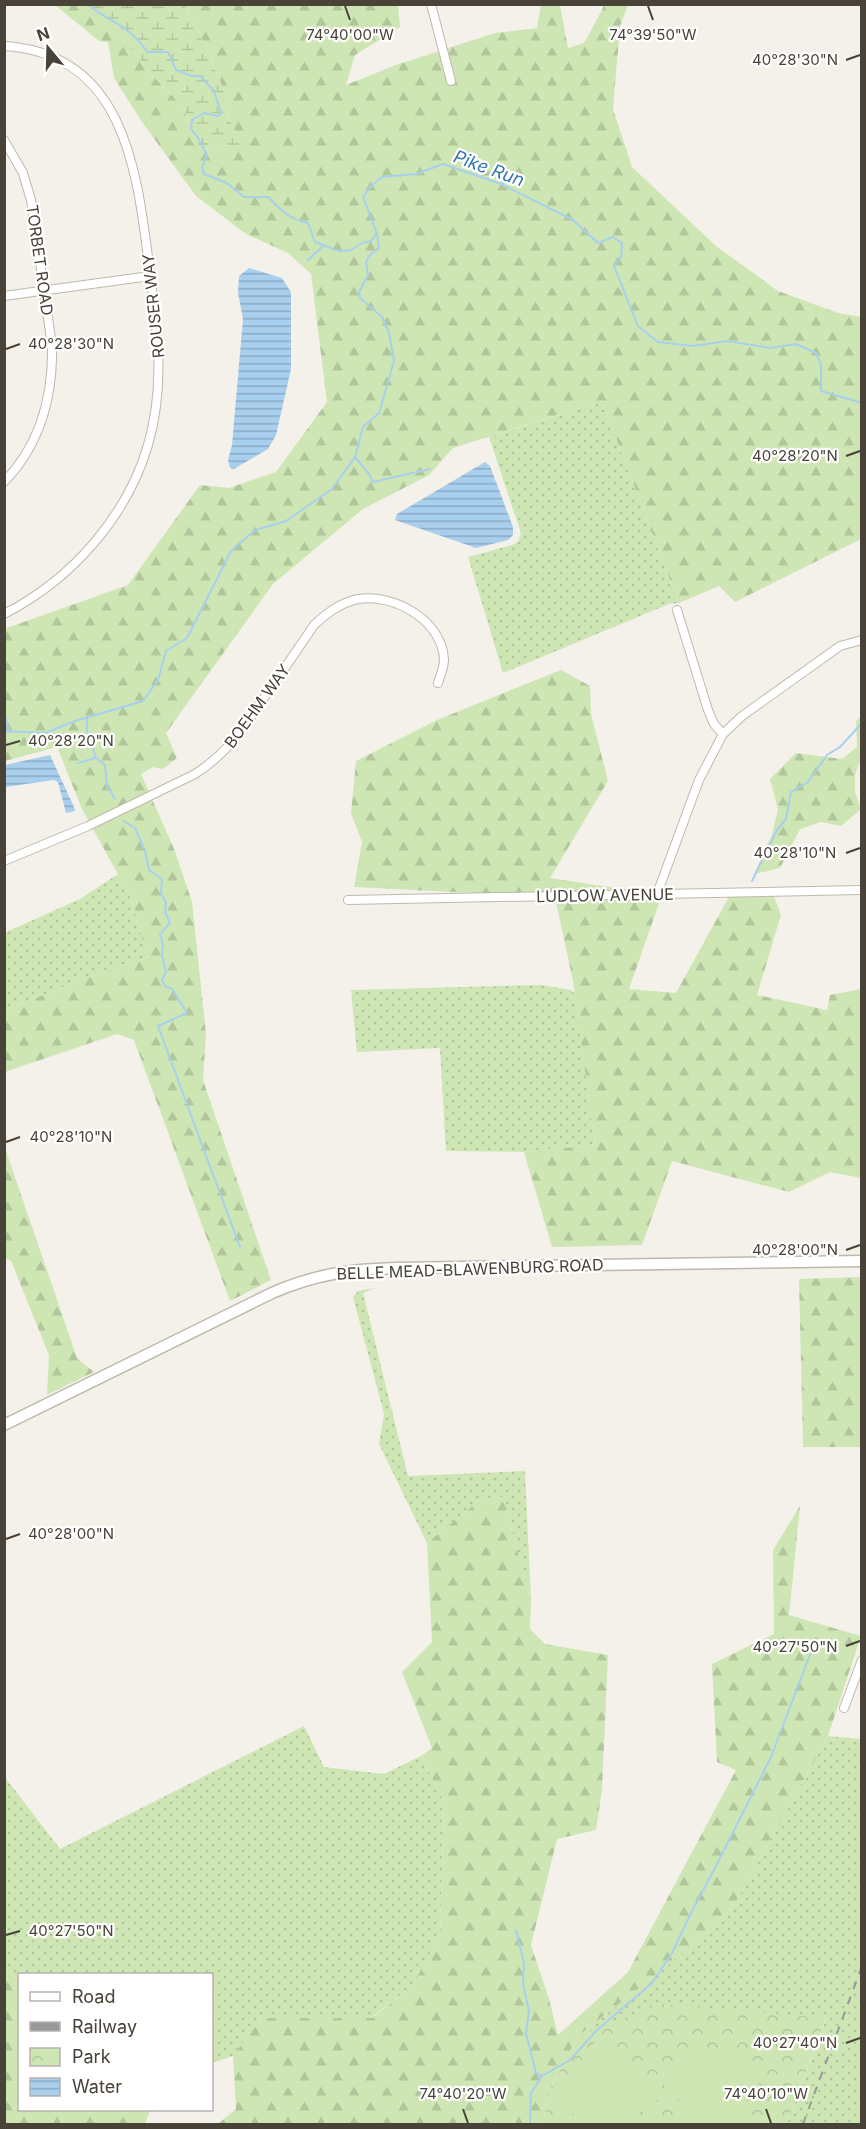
<svg xmlns="http://www.w3.org/2000/svg" width="866" height="2129" font-family="Inter,sans-serif">
	<style>
		.grass { fill: url(#grass-dots) }
		.forest { fill: url(#forest-firs) }
		.wetland { fill: url(#wetland-marsh) }
		.park { fill: url(#park-crowns) }
		.garden { fill: #cee6b4 }
		.water { fill: url(#water-rules) }
		.lines { fill: none; stroke-linecap: round; stroke-linejoin: round }
		.stream { stroke: #a9cfee; stroke-width: 2 }
		.minor-casing { stroke: #bfb9ac; stroke-width: 10 }
		.tertiary-casing { stroke: #bfb9ac; stroke-width: 13 }
		.minor { stroke: #fff; stroke-width: 8 }
		.tertiary { stroke: #fff; stroke-width: 10 }
		.rail { stroke: #989898; stroke-width: 2; stroke-dasharray: 8 8; stroke-linecap: butt }
		.ticks { fill: none; stroke: #484238; stroke-width: 2 }
		.labels { text-anchor: middle; dominant-baseline: central; stroke-width: 4.5; stroke-linejoin: round; paint-order: stroke }
		.street-label { font-size: 16px; fill: #484238; stroke: #fff }
		.water-label { font-size: 18px; font-style: italic; fill: #3577b0; stroke: #fff }
		.ticks-label { font-size: 15px; text-anchor: middle; fill: #484238; stroke: #fff; stroke-width: 4.5; stroke-linejoin: round; paint-order: stroke }
	</style>
	<defs>
		<pattern id="grass-dots" width="8" height="8" patternUnits="userSpaceOnUse" patternTransform="scale(1.5)"><rect width="8" height="8" fill="#cee6b4"/><path d="M2 2h.1M6 6h.1" fill="none" stroke="#b2c69c" stroke-width="1.8" stroke-linecap="round"/></pattern>
		<pattern id="forest-firs" width="22" height="20" patternUnits="userSpaceOnUse" patternTransform="scale(1.5)"><rect width="22" height="20" fill="#cee6b4"/><path d="M5 1l3.5 6h-7zM16 11l3.5 6h-7z" fill="#b2c69c"/></pattern>
		<pattern id="wetland-marsh" width="20" height="14" patternUnits="userSpaceOnUse" patternTransform="scale(1.5)"><rect width="20" height="14" fill="#cee6b4"/><path d="M1 5h8M5 5V1M11 12h8M15 12V8" fill="none" stroke="#b2c69c"/></pattern>
		<pattern id="park-crowns" width="20" height="18" patternUnits="userSpaceOnUse" patternTransform="scale(1.5)"><rect width="20" height="18" fill="#cee6b4"/><path d="M2 6a3 3 0 1 1 6 0M12 15a3 3 0 1 1 6 0" fill="none" stroke="#b2c69c"/></pattern>
		<pattern id="water-rules" width="6" height="5" patternUnits="userSpaceOnUse" patternTransform="scale(1.5)"><rect width="6" height="5" fill="#a9cfee"/><path d="M0 2.5h6" fill="none" stroke="#8caac2"/></pattern>
	</defs>
	<rect width="100%" height="100%" fill="#f4f1ea"/>
	<g class="grass">
		<polygon points="602,401 679,603 669,604 503,673 468,557 512,545 518,542 521,533 489,437"/>
		<polygon points="118,874 130,896 148,957 86,978 5,1010 4,933 80,899"/>
		<polygon points="541,985 571,990 575,994 595,1145 524,1152 446,1151 440,1048 357,1052 351,990"/>
		<polygon points="375,1288 363,1293 408,1476 525,1471 531,1602 503,1497 481,1499 427,1543 379,1444 384,1414 353,1297 358,1291"/>
		<polygon points="304,1726 324,1767 384,1774 421,1756 444,1802 440,1935 412,1986 371,2018 261,2018 233,2056 212,2063 212,1974 20,1974 19,1979 6,1972 4,1776 60,1849"/>
		<polygon points="828,1736 861,1739 861,2124 787,2124 826,2019 578,2036 667,1966 733,1907"/>
	</g>
	<g class="forest">
		<polygon points="55,5 79,5 94,19 127,43 154,77 183,107 198,145 243,146 228,118 224,91 202,38 184,5 398,5 400,27 355,55 346,85 396,65 495,33 537,28 541,5 560,5 568,48 584,43 603,8 603,5 628,5 620,26 613,109 632,167 716,246 778,291 838,313 861,317 861,539 735,602 719,586 679,603 602,401 453,448 429,475 363,509 273,584 166,733 177,758 163,769 153,767 141,774 174,849 192,902 206,1034 203,1080 271,1280 230,1301 134,1040 117,1034 5,1072 5,1010 86,978 148,957 130,896 82,809 57,747 5,761 4,629 128,585 200,485 229,488 276,472 327,402 311,274 288,253 246,234 196,196 142,122 114,78 108,42 99,41"/>
		<polygon points="561,670 590,686 591,714 608,781 550,878 662,895 629,989 676,993 730,895 773,894 781,915 757,995 827,1010 830,995 861,989 861,1178 830,1172 789,1192 672,1161 642,1245 552,1247 524,1152 595,1145 573,981 555,897 354,887 362,842 351,813 356,761 437,720"/>
		<polygon points="861,716 861,759 855,774 855,792 861,809 841,826 821,822 800,829 780,868 754,874 772,835 778,809 770,779 796,753 842,759 857,747 856,721"/>
		<polygon points="4,1145 77,1358 94,1372 47,1395 49,1355 11,1261 5,1258"/>
		<polygon points="861,1277 861,1447 803,1447 799,1279"/>
		<polygon points="503,1497 531,1602 530,1629 545,1644 608,1655 602,1790 596,1830 557,1839 531,1945 549,1999 558,2035 628,1972 736,1770 717,1762 712,1664 774,1634 773,1550 800,1506 789,1615 861,1636 828,1736 733,1907 667,1966 578,2036 549,2091 543,2124 218,2124 236,2109 233,2056 261,2018 372,2018 412,1986 440,1935 444,1802 421,1756 432,1748 402,1672 432,1642 427,1543 481,1499"/>
		<polygon points="4,1969 6,1972 19,1979 20,2110 150,2110 145,2124 5,2124"/>
	</g>
	<polygon class="wetland" points="79,5 184,5 202,38 224,91 228,118 244,146 198,145 183,107 154,77 127,43 94,19"/>
	<polygon class="park" points="660,2004 826,2018 787,2124 543,2124 549,2091 578,2036"/>
	<g class="garden">
		<polygon points="597,2040 612,2041 664,2095 641,2112 615,2120 589,2122 551,2102"/>
		<polygon points="703,2049 739,2052 769,2070 729,2124 700,2124 656,2076 679,2056"/>
	</g>
	<g class="water">
		<polygon points="249,268 282,278 291,292 291,369 276,435 268,449 234,469 230,468 228,460 232,445 243,319 238,293 239,276"/>
		<polygon points="485,462 490,466 513,527 513,535 508,540 476,548 395,520 397,514"/>
		<polygon points="50,755 74,807 75,811 66,813 58,782 54,780 5,787 5,765"/>
	</g>
	<g class="lines">
		<g class="stream">
			<path d="M87 4C110 23 130 25 147 52H168L176 70 192 76H200L214 91 221 113 218 116 204 113 192 120 191 129 198 138 207 155 202 167 204 174 227 183 244 197H268C282 211 289 219 308 223L315 242 339 251 351 250 362 243 371 241 377 234 363 197 370 187 382 177 416 174 443 164 501 184 573 220 598 243 613 237 622 243 621 257 614 266 638 326 658 342 693 346 727 341 770 348 796 344 816 353 821 365V391L862 403"/>
			<polyline points="308,260 323,246"/>
			<polyline points="355,457 369,474 373,482 430,469"/>
			<polyline points="4,712 9,732"/>
			<polyline points="87,717 87,731 96,758 105,765 107,786 115,799"/>
			<polyline points="4,731 45,733 75,721 143,701 158,680 166,651 187,638 231,551 255,530 286,521 332,489 355,457 363,427 379,413 394,361 389,333 382,317 360,298 359,292 368,275 366,262 370,255 379,248 377,234"/>
			<polyline points="78,763 95,758"/>
			<polyline points="124,821 135,828 145,851 149,870 162,879 161,893 166,903 165,912 170,923 160,934 163,945 162,955 166,972 162,980 165,986 172,989 187,1013 158,1026 240,1247"/>
			<polyline points="752,881 777,830 786,819 791,792 808,782 827,755 840,747 862,723"/>
			<polyline points="516,1930 524,1963 523,1984 529,2011 526,2033 536,2073 542,2076"/>
			<polyline points="530,2124 531,2093 542,2076 570,2060 596,2031 652,1983 672,1953 692,1911 716,1866 771,1757 811,1652"/>
		</g>
		<defs>
			<g id="minor">
				<polyline points="431,4 451,81"/>
				<path d="M4 46C125 53 137 172 149 265 157 328 166 383 148 445 127 517 71 580 4 614"/>
				<path d="M4 140 23 173 31 200 52 346C53 396 40 445 4 482"/>
				<polyline points="4,296 150,276"/>
				<polyline points="677,610 708,710 714,724 723,734"/>
				<path d="M4 861 88 826 195 774C229 752 244 728 266 695 282 672 298 649 314 625 327 613 340 603 358 599 394 593 443 621 444 660 444 668 440 676 438 683"/>
				<polyline points="657,894 699,780 723,734 742,716 840,646 862,640"/>
				<polyline points="348,900 862,890"/>
				<polyline points="844,1708 862,1660"/>
			</g>
			<path id="tertiary" d="M4 1425 272 1293C315 1274 352 1269 398 1268L862 1261"/>
		</defs>
		<use href="#minor" class="minor-casing"/>
		<use href="#tertiary" class="tertiary-casing"/>
		<use href="#minor" class="minor"/>
		<use href="#tertiary" class="tertiary"/>
		<polyline class="rail" points="803,2124 862,1966"/>
	</g>
	<path class="ticks" d="M345 6 350 20M648 6 653 20M846 60 860 55M6 349 20 344M846 456 860 451M6 745 20 741M846 853 860 848M6 1142 20 1137M846 1250 860 1245M6 1539 20 1534M846 1646 860 1641M6 1935 20 1931M846 2043 860 2038M463 2109 468 2123M766 2109 771 2123"/>
	<g class="labels">
		<g class="street-label">
			<text transform="translate(40 260) rotate(82)">TORBET ROAD</text>
			<text transform="translate(153 306) rotate(-96)">ROUSER WAY</text>
			<text transform="translate(257 706) rotate(-54)">BOEHM WAY</text>
			<text transform="translate(605 895) rotate(-1)">LUDLOW AVENUE</text>
			<text transform="translate(470 1269) rotate(-2)">BELLE MEAD-BLAWENBURG ROAD</text>
		</g>
		<g class="water-label">
			<text transform="translate(489 168) rotate(20)">Pike Run</text>
		</g>
	</g>
	<g class="ticks-label">
		<text x="653" y="40">74°39'50"W</text>
		<text x="350" y="40">74°40'00"W</text>
		<text x="795" y="65">40°28'30"N</text>
		<text x="71" y="349">40°28'30"N</text>
		<text x="795" y="461">40°28'20"N</text>
		<text x="71" y="746">40°28'20"N</text>
		<text x="795" y="858">40°28'10"N</text>
		<text x="71" y="1142">40°28'10"N</text>
		<text x="795" y="1255">40°28'00"N</text>
		<text x="71" y="1539">40°28'00"N</text>
		<text x="795" y="1652">40°27'50"N</text>
		<text x="71" y="1936">40°27'50"N</text>
		<text x="795" y="2048">40°27'40"N</text>
		<text x="463" y="2099">74°40'20"W</text>
		<text x="766" y="2099">74°40'10"W</text>
	</g>
	<rect width="866" height="2129" fill="none" stroke="#484238" stroke-width="12"/>
	<rect x="18" y="1973" width="195" height="138" fill="#ffffff" stroke="#b6b3af" stroke-width="1.5"/>
	<rect x="30" y="1992" width="30" height="9" fill="#ffffff" stroke="#b6b3af" stroke-width="1.5"/>
	<text x="72" y="2003" font-size="18" fill="#484238">Road</text>
	<rect x="30" y="2022" width="30" height="9" fill="#989898" stroke="#b6b3af" stroke-width="1.5"/>
	<text x="72" y="2033" font-size="18" fill="#484238">Railway</text>
	<rect x="30" y="2048" width="30" height="18" fill="url(#park-crowns)" stroke="#b6b3af" stroke-width="1.5"/>
	<text x="72" y="2063" font-size="18" fill="#484238">Park</text>
	<rect x="30" y="2078" width="30" height="18" fill="url(#water-rules)" stroke="#b6b3af" stroke-width="1.5"/>
	<text x="72" y="2093" font-size="18" fill="#484238">Water</text>
	<g transform="translate(48 48) rotate(341)" stroke="#ffffff" stroke-width="4.5" paint-order="stroke">
	<path d="M0-4.5L10 22L0 15L-10 22Z" fill="#484238"/>
	<text y="-9" font-size="16" font-weight="bold" text-anchor="middle" fill="#484238">N</text>
	</g>
</svg>
